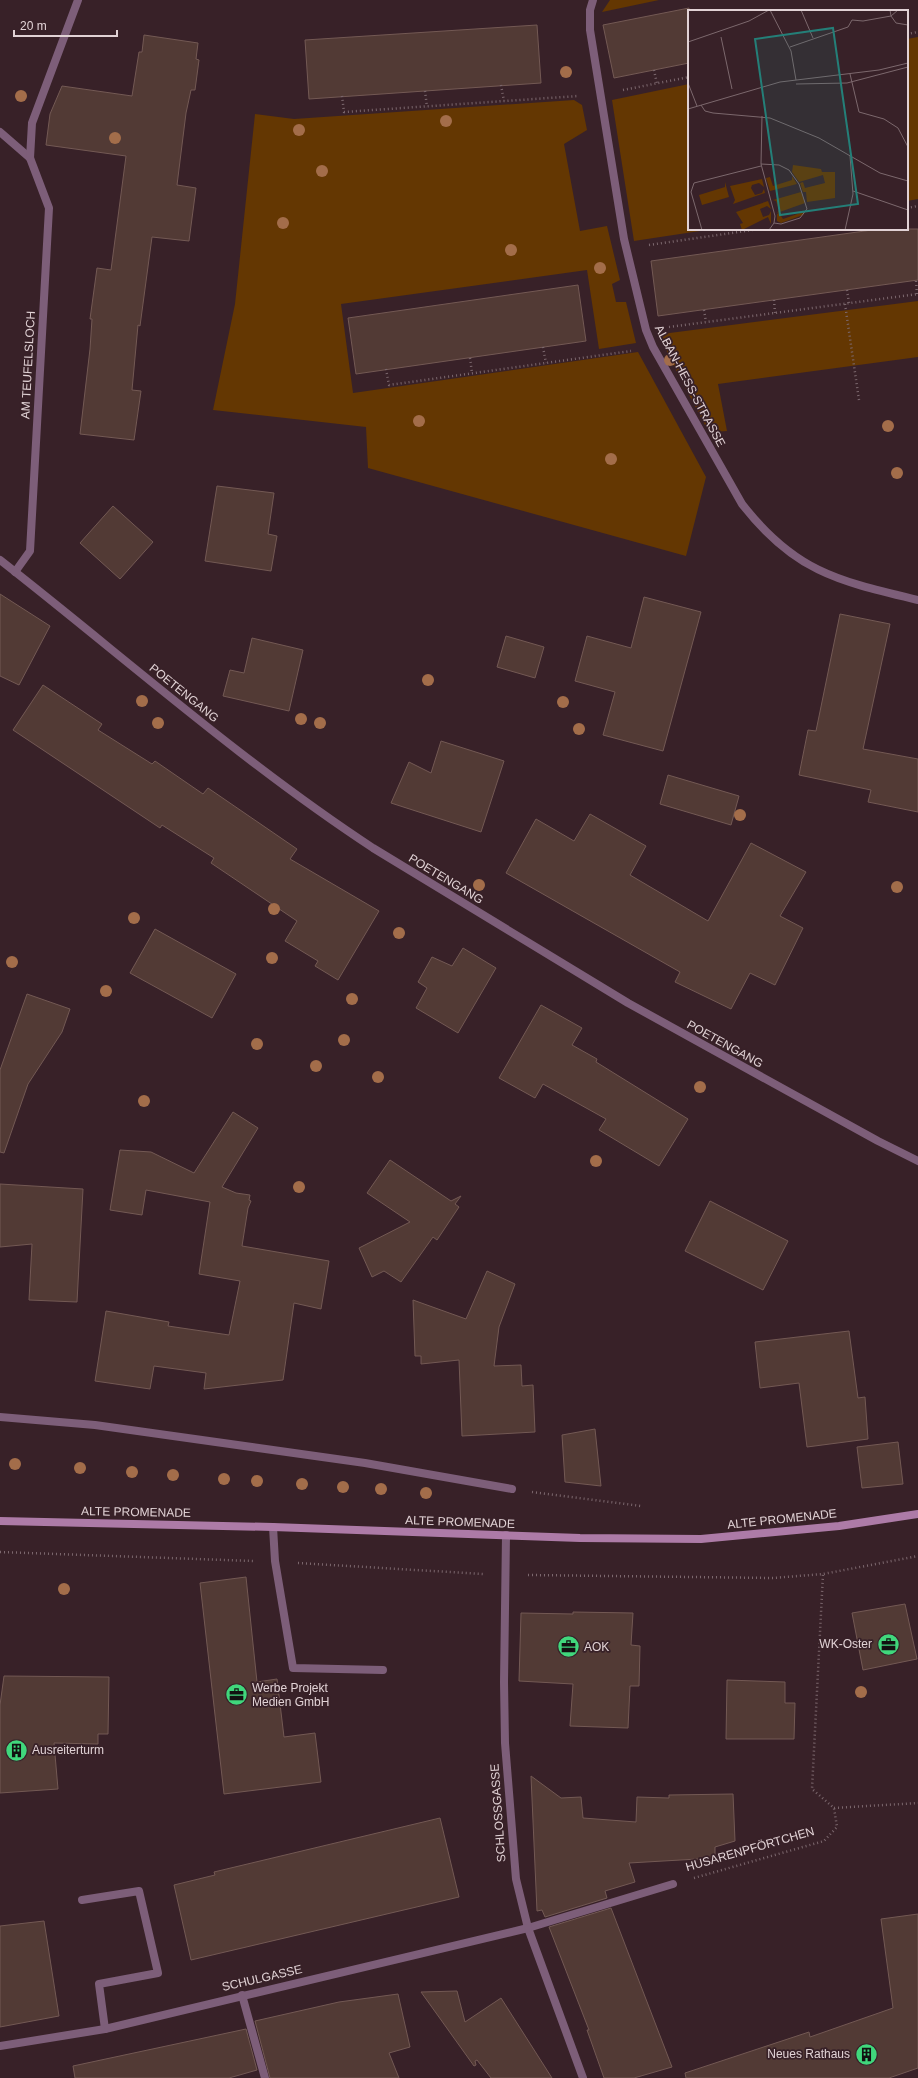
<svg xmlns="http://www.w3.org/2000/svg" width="918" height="2078" font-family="Arial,sans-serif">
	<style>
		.green { fill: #643702 }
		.building { fill: #523a35; stroke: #735954 }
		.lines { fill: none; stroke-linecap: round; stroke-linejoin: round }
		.path { stroke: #7c686e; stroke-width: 2.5; stroke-dasharray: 1 3; stroke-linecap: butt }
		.lane { stroke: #7d5e79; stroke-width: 8 }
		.street { stroke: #7d5e79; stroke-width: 8 }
		.secondary { stroke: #ad7ba7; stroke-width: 8 }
		.tree { fill: #a36d4a }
		.labels { text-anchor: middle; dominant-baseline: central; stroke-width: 3.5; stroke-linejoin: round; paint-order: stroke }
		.street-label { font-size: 12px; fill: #e1d2d5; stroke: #382128 }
		.poi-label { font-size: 12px; fill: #e1d2d5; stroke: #382128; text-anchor: start }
		.inset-road { fill: none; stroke: #7c686d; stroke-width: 1 }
		.view { fill: #247f78; fill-opacity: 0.15; stroke: #247f78; stroke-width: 2 }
		.inset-edge { fill: none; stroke: #e1d2d5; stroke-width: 2 }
	</style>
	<rect width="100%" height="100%" fill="#382128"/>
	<g class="green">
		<polygon points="610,0 659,0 602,12"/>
		<polygon points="918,37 918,199 907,201 907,39"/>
		<polygon points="689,84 689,229 713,229 634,241 612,100"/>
		<polygon points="574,100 582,105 587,130 564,144 580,231 607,226 620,280 612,284 616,302 626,302 636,343 599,349 587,270 341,304 353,393 638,352 706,477 686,556 368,468 366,427 213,410 235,304 255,114 294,119"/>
		<polygon points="918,301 918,357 718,384 727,431 714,432 706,427 668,355 662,334"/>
	</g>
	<g class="building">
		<polygon points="689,8 689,63 614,78 603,25"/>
		<polygon points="537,25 541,83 309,99 305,40"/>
		<polygon points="144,35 198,43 196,59 199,60 195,90 191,90 186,113 177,185 196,188 189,241 152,237 140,326 138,325 132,390 141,391 134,440 80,434 90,349 92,319 90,319 97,268 111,270 126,156 46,145 50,114 62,86 132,96 139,52 142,52"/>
		<polygon points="879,229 918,229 918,280 658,316 651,261"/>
		<polygon points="578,285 586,341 356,374 348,318"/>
		<polygon points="217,486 274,493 268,534 277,536 271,571 205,561"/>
		<polygon points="113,506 153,542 120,579 80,543"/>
		<polygon points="0,594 50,626 19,685 0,676"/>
		<polygon points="644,597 701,612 663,751 603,735 615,692 575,681 587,636 631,648"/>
		<polygon points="840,614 890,624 863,749 918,759 918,812 868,802 871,790 799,775 808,730 816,731"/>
		<polygon points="506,636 544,647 535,678 497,667"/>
		<polygon points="252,638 303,650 289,711 223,696 230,670 244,673"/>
		<polygon points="43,685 102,724 98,730 152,764 155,761 203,794 208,788 297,849 290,859 379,911 338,980 315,966 318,961 285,941 297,921 211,863 214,858 162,825 160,828 13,730"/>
		<polygon points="441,741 504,761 481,832 391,803 409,762 431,773"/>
		<polygon points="668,775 739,796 731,825 660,804"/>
		<polygon points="590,814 646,846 630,875 708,921 751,843 806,872 780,916 803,928 775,985 750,973 731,1009 675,982 680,972 506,873 536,819 574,841"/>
		<polygon points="155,929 236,974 212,1018 130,973"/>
		<polygon points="463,948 496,968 458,1033 416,1008 427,988 418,982 432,957 452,966"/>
		<polygon points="27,994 70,1009 62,1032 28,1084 4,1153 0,1152 0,1070"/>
		<polygon points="541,1005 582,1028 572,1045 597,1059 596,1062 688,1119 659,1166 599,1130 606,1119 543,1084 535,1098 499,1078"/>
		<polygon points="233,1112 258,1128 222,1187 236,1193 250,1195 249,1200 251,1201 248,1208 242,1246 329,1261 321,1309 294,1303 283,1380 204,1389 206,1373 154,1366 150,1389 95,1381 106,1311 169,1322 168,1326 229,1335 240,1281 199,1274 210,1202 146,1190 142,1215 110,1210 120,1150 151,1152 194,1173"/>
		<polygon points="390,1160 451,1201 461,1196 455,1204 459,1207 437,1240 433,1237 401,1282 384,1271 372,1277 359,1248 410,1222 367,1193"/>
		<polygon points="0,1184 83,1189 77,1302 29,1300 32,1244 0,1247"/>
		<polygon points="710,1201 788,1241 763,1290 685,1251"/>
		<polygon points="487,1271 515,1284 499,1327 494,1366 521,1365 522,1386 533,1385 535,1432 462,1436 459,1360 421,1364 421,1356 415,1356 413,1300 466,1319"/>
		<polygon points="849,1331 858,1398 865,1397 868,1439 807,1447 799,1383 760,1388 755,1342"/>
		<polygon points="595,1429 601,1486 565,1482 562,1435"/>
		<polygon points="898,1442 903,1484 862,1488 857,1447"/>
		<polygon points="246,1577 257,1682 277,1679 284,1737 315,1733 321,1782 224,1794 200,1583"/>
		<polygon points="905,1604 917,1659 863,1670 852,1613"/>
		<polygon points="573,1612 633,1613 631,1645 640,1646 639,1686 630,1686 628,1728 570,1726 573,1684 519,1681 521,1613 573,1614"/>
		<polygon points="4,1676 109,1677 108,1734 98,1734 98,1744 54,1743 58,1789 0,1793 0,1705"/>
		<polygon points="727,1680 785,1682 785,1703 795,1703 794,1739 726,1739"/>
		<polygon points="531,1776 561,1798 581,1797 583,1818 636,1822 637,1797 669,1798 669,1795 733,1794 735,1841 715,1847 715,1858 629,1863 635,1882 605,1891 607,1898 545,1917 542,1910 537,1911"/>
		<polygon points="440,1818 459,1897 191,1960 174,1885 215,1875 214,1872"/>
		<polygon points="611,1908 672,2067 634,2078 604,2078 587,2030 589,2030 549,1927"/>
		<polygon points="918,1914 918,2068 889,2078 686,2078 685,2073 809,2032 810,2037 893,2008 881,1919"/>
		<polygon points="44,1921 59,2016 0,2027 0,1926"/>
		<polygon points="457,1991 465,2022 501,1998 552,2078 491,2078 477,2060 475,2061 476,2065 474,2066 421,1992"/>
		<polygon points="398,1994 410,2047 389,2053 399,2078 270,2078 255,2021 339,2002"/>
		<polygon points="246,2029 257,2070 229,2078 75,2078 73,2066"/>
	</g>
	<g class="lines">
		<g class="path">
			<polyline points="907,34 918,32"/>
			<polyline points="654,70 657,84"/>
			<polyline points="501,85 504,101"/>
			<polyline points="623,90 689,77"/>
			<polyline points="425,91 427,107"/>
			<polyline points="342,96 344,112 578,96"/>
			<polyline points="907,208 918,206"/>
			<polyline points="649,245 759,229"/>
			<polyline points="916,281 917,294"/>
			<polyline points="847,290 849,303"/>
			<polyline points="774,300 775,313"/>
			<polyline points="845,304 859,400"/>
			<polyline points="704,310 706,322"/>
			<polyline points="669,327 918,294"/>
			<polyline points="543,347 546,363"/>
			<polyline points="470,358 472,373"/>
			<polyline points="386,369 389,385 631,351"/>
			<polyline points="532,1492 641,1506"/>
			<polyline points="0,1552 253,1561"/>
			<polyline points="298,1563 483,1574"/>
			<polyline points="528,1575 773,1578 823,1574 918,1556"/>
			<polyline points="834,1808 918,1803"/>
			<polyline points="694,1878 824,1841 837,1827 834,1808 812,1789 823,1574"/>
		</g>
		<g class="lane">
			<polyline points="273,1527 275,1561 293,1668 383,1670"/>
			<polyline points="82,1900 139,1891 158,1973 99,1984 105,2029"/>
			<polyline points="528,1928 673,1884"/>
		</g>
		<g class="street">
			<path d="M593 0 590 10V30L624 239 646 330 653 347 742 504C795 572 838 581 918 600"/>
			<polyline points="0,132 30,158"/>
			<path d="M0 560C124 657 242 762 373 848L628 1003 878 1141 918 1161"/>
			<polyline points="15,572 30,551 49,208 30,158 32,123 78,0"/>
			<polyline points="0,1417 95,1425 365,1463 512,1489"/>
			<polyline points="506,1535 504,1682 505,1743 516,1879 528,1928 583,2078"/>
			<polyline points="242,1995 265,2078"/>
			<polyline points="0,2046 105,2029 528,1928"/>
		</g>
		<polyline class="secondary" points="0,1521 273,1527 580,1538 701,1539 839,1526 918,1514"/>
	</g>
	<g class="tree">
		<circle cx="566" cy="72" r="6"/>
		<circle cx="21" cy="96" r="6"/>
		<circle cx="446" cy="121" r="6"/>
		<circle cx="299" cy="130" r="6"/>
		<circle cx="115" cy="138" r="6"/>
		<circle cx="322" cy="171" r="6"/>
		<circle cx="283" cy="223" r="6"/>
		<circle cx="511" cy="250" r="6"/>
		<circle cx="600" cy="268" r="6"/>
		<circle cx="670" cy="360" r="6"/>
		<circle cx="419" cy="421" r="6"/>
		<circle cx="888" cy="426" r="6"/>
		<circle cx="611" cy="459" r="6"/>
		<circle cx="897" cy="473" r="6"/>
		<circle cx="428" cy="680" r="6"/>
		<circle cx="142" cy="701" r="6"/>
		<circle cx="563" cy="702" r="6"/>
		<circle cx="301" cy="719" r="6"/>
		<circle cx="158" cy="723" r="6"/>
		<circle cx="320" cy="723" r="6"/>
		<circle cx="579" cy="729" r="6"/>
		<circle cx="740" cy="815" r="6"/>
		<circle cx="479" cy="885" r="6"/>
		<circle cx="897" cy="887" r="6"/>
		<circle cx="274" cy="909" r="6"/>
		<circle cx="134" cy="918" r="6"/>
		<circle cx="399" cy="933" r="6"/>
		<circle cx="272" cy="958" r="6"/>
		<circle cx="12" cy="962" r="6"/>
		<circle cx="106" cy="991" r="6"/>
		<circle cx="352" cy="999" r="6"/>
		<circle cx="344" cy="1040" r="6"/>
		<circle cx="257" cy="1044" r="6"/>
		<circle cx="316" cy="1066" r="6"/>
		<circle cx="378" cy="1077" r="6"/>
		<circle cx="700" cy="1087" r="6"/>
		<circle cx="144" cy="1101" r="6"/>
		<circle cx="596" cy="1161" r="6"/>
		<circle cx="299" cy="1187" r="6"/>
		<circle cx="15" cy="1464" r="6"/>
		<circle cx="80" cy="1468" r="6"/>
		<circle cx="132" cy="1472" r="6"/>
		<circle cx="173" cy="1475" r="6"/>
		<circle cx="224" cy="1479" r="6"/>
		<circle cx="257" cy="1481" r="6"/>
		<circle cx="302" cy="1484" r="6"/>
		<circle cx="343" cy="1487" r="6"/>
		<circle cx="381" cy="1489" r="6"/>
		<circle cx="426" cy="1493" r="6"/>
		<circle cx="64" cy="1589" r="6"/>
		<circle cx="861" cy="1692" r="6"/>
	</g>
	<defs>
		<symbol id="office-disc" viewBox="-11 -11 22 22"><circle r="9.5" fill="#40d77c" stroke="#382128"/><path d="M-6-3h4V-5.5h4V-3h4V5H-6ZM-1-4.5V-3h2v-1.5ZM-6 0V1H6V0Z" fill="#111"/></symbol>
		<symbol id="building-disc" viewBox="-11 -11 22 22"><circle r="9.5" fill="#40d77c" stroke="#382128"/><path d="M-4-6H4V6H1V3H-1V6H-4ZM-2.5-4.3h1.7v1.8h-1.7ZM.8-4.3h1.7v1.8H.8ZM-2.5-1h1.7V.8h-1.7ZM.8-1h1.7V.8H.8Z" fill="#111"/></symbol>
	</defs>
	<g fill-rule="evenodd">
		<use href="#office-disc" x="876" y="1632" width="25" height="25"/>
		<use href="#office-disc" x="556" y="1634" width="25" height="25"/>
		<use href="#office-disc" x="224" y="1682" width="25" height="25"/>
		<use href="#building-disc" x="4" y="1738" width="25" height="25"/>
		<use href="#building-disc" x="854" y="2042" width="25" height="25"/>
	</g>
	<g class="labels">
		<g class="street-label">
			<text transform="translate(28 365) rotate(-87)">AM TEUFELSLOCH</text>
			<text transform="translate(690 386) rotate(62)">ALBAN-HESS-STRASSE</text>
			<text transform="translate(184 693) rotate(39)">POETENGANG</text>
			<text transform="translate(446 879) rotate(31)">POETENGANG</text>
			<text transform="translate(725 1044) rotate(29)">POETENGANG</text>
			<text transform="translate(136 1512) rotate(1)">ALTE PROMENADE</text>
			<text transform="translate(782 1519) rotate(-6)">ALTE PROMENADE</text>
			<text transform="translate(460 1522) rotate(2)">ALTE PROMENADE</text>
			<text transform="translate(498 1813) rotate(-94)">SCHLOSSGASSE</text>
			<text transform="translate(750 1849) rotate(-16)">HUSARENPFÖRTCHEN</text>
			<text transform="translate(262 1978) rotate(-13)">SCHULGASSE</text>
		</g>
		<g class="poi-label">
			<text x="872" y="1644" text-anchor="end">WK-Oster</text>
			<text x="584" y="1647">AOK</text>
			<text x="252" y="1688">Werbe Projekt<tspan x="252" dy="14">Medien GmbH</tspan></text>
			<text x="32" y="1750">Ausreiterturm</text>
			<text x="850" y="2054" text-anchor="end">Neues Rathaus</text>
		</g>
	</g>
	<g transform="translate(688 10)">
		<rect width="220" height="220" fill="#382128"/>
		<path d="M105 155 133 159 134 162H147V188L119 192 118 182H115L112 173 115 172 117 178 137 173 135 165 111 172 104 162ZM104 166 109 174 82 181 78 168 82 167 85 176 104 170ZM74 169 76 177 71 173 64 175 63 178 67 185 74 183 76 179 77 183 45 194 47 190 42 176ZM37 172 41 187 14 195 11 185 37 177ZM113 182 117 193 89 203 91 200 88 191 85 190ZM80 191 83 199 79 196 72 199 75 207 81 205 83 201V214L80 207 54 220 52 214 55 213 48 202ZM118 201 115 205 93 213 89 211V204L91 203 95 209Z" fill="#643702"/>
		<path class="inset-road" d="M82 0 103 41 108 70M113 0 125 28M202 0 203 6 210 0M164 10 175 11 203 6 208 13 220 15M33 27 44 79M0 32 61 11 81 0M102 37 160 17 164 10M162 64 171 102 196 109 210 118 220 137M0 73 9 96M108 74 159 73 220 57M13 95 17 101 25 103 82 108 131 128 192 163 220 171M0 99 92 72 191 60 220 53M74 106 73 154 87 206 86 213 81 220M73 154 91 155 101 160 111 174 119 199 112 208 93 214 86 213M165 181 220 200M14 220 3 182 6 173 73 156M157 220 165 184 162 146"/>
		<path class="view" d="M145 18 170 194 92 205 67 29Z"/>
		<rect width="220" height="220" class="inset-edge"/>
	</g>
	<path d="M14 30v6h103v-6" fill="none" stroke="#e1d2d5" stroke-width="2"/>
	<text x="20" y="30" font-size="12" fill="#e1d2d5" stroke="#382128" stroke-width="3" paint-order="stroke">20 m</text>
</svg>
